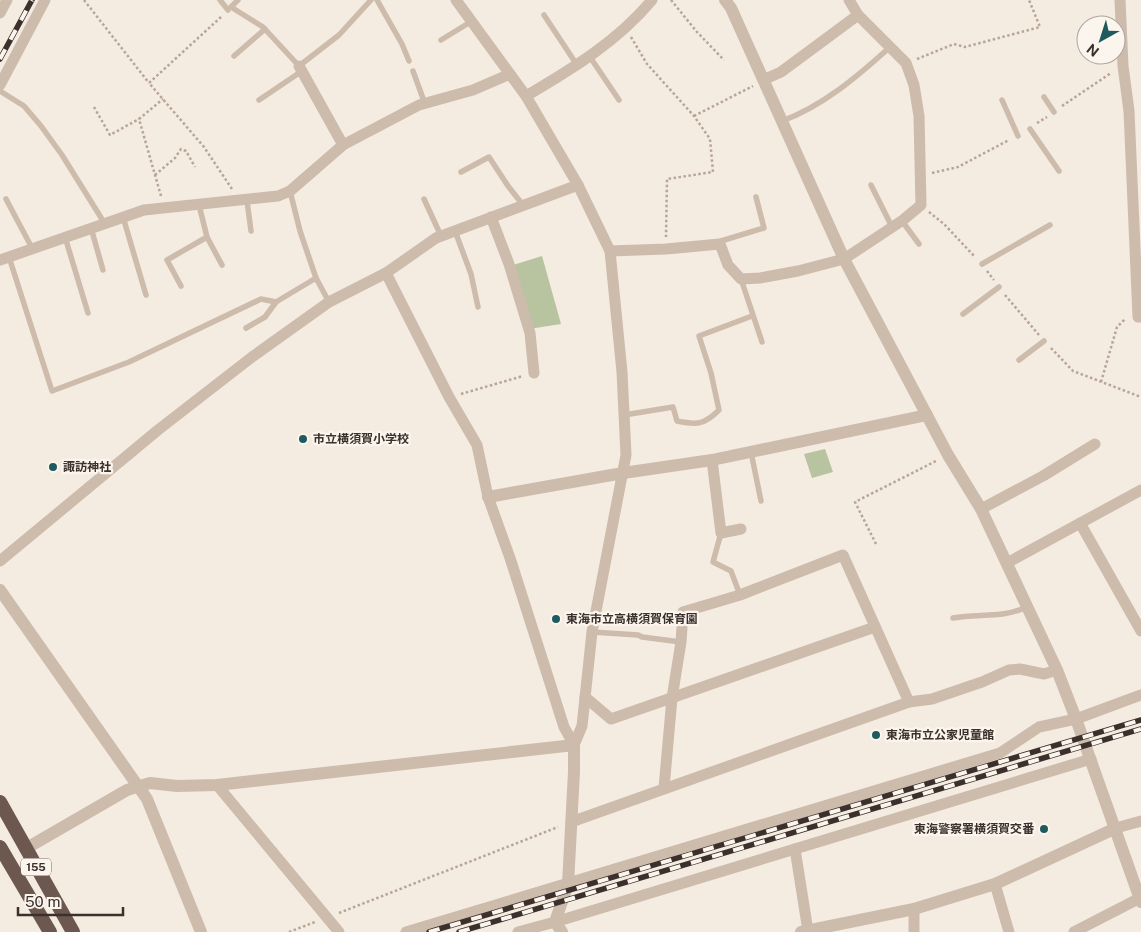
<svg xmlns="http://www.w3.org/2000/svg" width="1141" height="932" font-family="'Public Sans','Noto Sans JP',sans-serif">
	<style>
		.green { fill: #b8c4a0 }
		.lines { fill: none; stroke-linecap: round; stroke-linejoin: round }
		.path { stroke: #b9a596; stroke-width: 2.5; stroke-dasharray: 2.5 2.5; stroke-linecap: butt }
		.service { stroke: #cdbbac; stroke-width: 5.5 }
		.minor { stroke: #cdbbac; stroke-width: 11 }
		.tertiary { stroke: #cdbbac; stroke-width: 12 }
		.trunk { stroke: #6c584f; stroke-width: 14 }
		.rail-casing { stroke: #3b302b; stroke-width: 5.5 }
		.rail { stroke: #fbf5ee; stroke-width: 4; stroke-dasharray: 11; stroke-linecap: butt }
		.poi-dot { fill: #1f5a5e; stroke: #fbf5ee; stroke-width: 2 }
		.labels { text-anchor: middle; dominant-baseline: central; stroke-width: 4.5; stroke-linejoin: round; paint-order: stroke }
		.shield { fill: #fbf5ee; stroke: #756b66; stroke-width: 1 }
		.shield-label { font-size: 11px; font-weight: bold; fill: #3b302b }
		.poi-label { font-size: 12px; font-weight: bold; fill: #3b302b; stroke: #fbf5ee; text-anchor: start }
	</style>
	<rect width="100%" height="100%" fill="#f4ebe1"/>
	<g class="green">
		<polygon points="542,256 561,324 529,329 510,266"/>
		<polygon points="825,449 833,472 812,478 804,454"/>
	</g>
	<g class="lines">
		<g class="path">
			<polyline points="84,0 149,83"/>
			<polyline points="671,0 697,32 724,60"/>
			<polyline points="221,17 149,83 204,147 232,189"/>
			<polyline points="631,37 647,64 694,116 710,139 713,172 667,179 666,237"/>
			<polyline points="917,59 954,44 965,47 1040,27 1029,0"/>
			<polyline points="1062,106 1111,73"/>
			<polyline points="94,107 110,135 139,119"/>
			<polyline points="694,116 753,86"/>
			<polyline points="1037,123 1047,117"/>
			<polyline points="932,173 958,167 1009,140"/>
			<polyline points="155,175 175,158 181,149 186,151 195,167"/>
			<polyline points="161,196 139,119 163,99"/>
			<polyline points="929,212 944,224 975,257"/>
			<polyline points="987,271 994,280"/>
			<polyline points="1005,295 1039,335"/>
			<polyline points="1051,348 1073,371 1141,397"/>
			<polyline points="1101,382 1117,327 1125,319"/>
			<polyline points="461,394 523,376"/>
			<polyline points="876,544 855,502 936,461"/>
			<polyline points="339,913 558,827"/>
			<polyline points="289,932 315,922"/>
		</g>
		<g class="service">
			<polyline points="220,0 228,10"/>
			<polyline points="238,0 231,7 263,27 299,66 339,35 371,0"/>
			<polyline points="377,0 402,44 409,61"/>
			<polyline points="544,15 577,65"/>
			<polyline points="441,40 472,21"/>
			<polyline points="234,56 265,29"/>
			<polyline points="590,57 619,100"/>
			<polyline points="413,71 425,104"/>
			<polyline points="0,91 24,106 41,126 62,155 105,224"/>
			<polyline points="1044,97 1054,112"/>
			<polyline points="259,100 302,71"/>
			<polyline points="1002,100 1018,136"/>
			<path d="M782 121C823 106 858 76 890 47"/>
			<polyline points="1030,129 1059,171"/>
			<polyline points="461,172 489,157 508,186 523,205"/>
			<polyline points="871,185 892,227"/>
			<polyline points="290,191 300,231 316,278 329,302"/>
			<polyline points="6,199 32,248"/>
			<polyline points="424,199 441,236"/>
			<polyline points="247,201 251,231"/>
			<polyline points="199,205 207,237 222,265"/>
			<polyline points="123,217 146,295"/>
			<polyline points="902,221 919,244"/>
			<polyline points="91,228 103,270"/>
			<polyline points="455,231 471,274 478,307"/>
			<polyline points="65,237 88,313"/>
			<polyline points="720,244 721,241 764,228 756,197"/>
			<polyline points="9,257 52,391 129,362 261,299 276,302"/>
			<polyline points="982,264 1050,225"/>
			<polyline points="741,279 762,342"/>
			<polyline points="181,286 167,260 207,237"/>
			<polyline points="963,314 999,287"/>
			<polyline points="246,328 265,317 276,302 316,278"/>
			<polyline points="1019,360 1044,341"/>
			<path d="M624 415 673 407 677 421C697 425 704 425 719 410L711 373 699 336 752 316"/>
			<polyline points="751,452 761,501"/>
			<polyline points="721,533 713,562 731,571 740,595"/>
			<path d="M953 618C978 613 1003 619 1026 607"/>
			<polyline points="592,632 638,635 642,637 681,642"/>
		</g>
		<g class="minor">
			<polyline points="456,0 526,96 578,185 610,251 622,372 626,455 592,632 582,726 574,745"/>
			<polyline points="1120,0 1123,66 1129,111 1138,317 1141,317"/>
			<polyline points="0,13 7,0"/>
			<polyline points="299,66 343,145"/>
			<polyline points="763,80 781,72 858,15"/>
			<polyline points="0,85 45,0"/>
			<path d="M526 96C572 69 618 41 652 0"/>
			<polyline points="491,217 509,264 530,333 534,373"/>
			<polyline points="610,251 666,249 720,244 728,265 741,279 760,278 798,271 844,259 903,220 921,205 919,116 914,85 906,63 858,15 849,0"/>
			<polyline points="0,260 144,210 278,196 290,191 343,145 419,105 473,90 510,74"/>
			<polyline points="386,273 449,397 477,445 488,497 510,558 564,727 574,745"/>
			<polyline points="712,460 721,533 741,529"/>
			<polyline points="981,509 1043,476 1095,444"/>
			<polyline points="1080,523 1141,631"/>
			<polyline points="0,561 158,430 252,357 329,302 386,273 436,238 578,185"/>
			<polyline points="1007,563 1141,490"/>
			<polyline points="585,697 611,719 875,627"/>
			<polyline points="217,785 339,932"/>
			<polyline points="664,788 672,698 681,642 683,612 740,595 843,555 909,702"/>
			<polyline points="571,822 909,702 932,699 982,682 1009,670 1020,669 1044,674 1057,670"/>
			<polyline points="1116,828 1141,821"/>
			<polyline points="795,849 808,931"/>
			<polyline points="995,884 1009,932"/>
			<polyline points="914,909 914,932"/>
			<polyline points="406,932 1000,753 1039,727 1076,719 1141,695"/>
			<polyline points="518,932 555,922 1091,759"/>
			<polyline points="1074,932 1140,898"/>
		</g>
		<g class="tertiary">
			<polyline points="725,0 731,8 844,259 948,455 981,509 1057,670 1076,719 1141,902"/>
			<polyline points="488,497 623,473 712,460 927,415"/>
			<polyline points="0,590 147,799 201,932"/>
			<polyline points="25,849 127,790 150,783 177,786 217,785 574,745 574,772 568,884 555,922 562,932"/>
			<polyline points="801,932 914,909 995,884 1116,828"/>
		</g>
		<g class="trunk">
			<polyline points="0,802 73,932"/>
			<polyline points="0,847 50,932"/>
		</g>
		<defs>
			<g id="rail">
				<polyline points="0,59 32,0"/>
				<polyline points="429,932 1141,720"/>
				<polyline points="459,932 1141,729"/>
			</g>
		</defs>
		<use href="#rail" class="rail-casing"/>
		<use href="#rail" class="rail"/>
	</g>
	<g class="poi-dot">
		<circle cx="303" cy="439" r="5"/>
		<circle cx="53" cy="467" r="5"/>
		<circle cx="556" cy="619" r="5"/>
		<circle cx="876" cy="735" r="5"/>
		<circle cx="1044" cy="829" r="5"/>
	</g>
	<g class="labels">
		<rect class="shield" x="21" y="858.5" width="30" height="17" rx="4"/>
		<g class="shield-label">
			<text x="36" y="867">155</text>
		</g>
		<g class="poi-label">
			<text x="313" y="439">市立横須賀小学校</text>
			<text x="63" y="467">諏訪神社</text>
			<text x="566" y="619">東海市立高横須賀保育園</text>
			<text x="886" y="735">東海市立公家児童館</text>
			<text x="1034" y="829" text-anchor="end">東海警察署横須賀交番</text>
		</g>
	</g>
	<g transform="translate(1101 40) rotate(219)"><circle r="24" fill="#fbf5ee" stroke="#aea6a0"/>
	<path d="M0-4L9 19L0 12L-9 19Z" fill="#1f5a5e"/>
	<text y="-8" font-size="14" font-weight="bold" text-anchor="middle" fill="#3b302b">N</text>
	</g>
	<path d="M18 907v8h105v-8" fill="none" stroke="#3b302b" stroke-width="2.5"/>
	<text x="25" y="907" font-size="15" fill="#3b302b" stroke="#fbf5ee" stroke-width="4" paint-order="stroke">50 m</text>
</svg>
